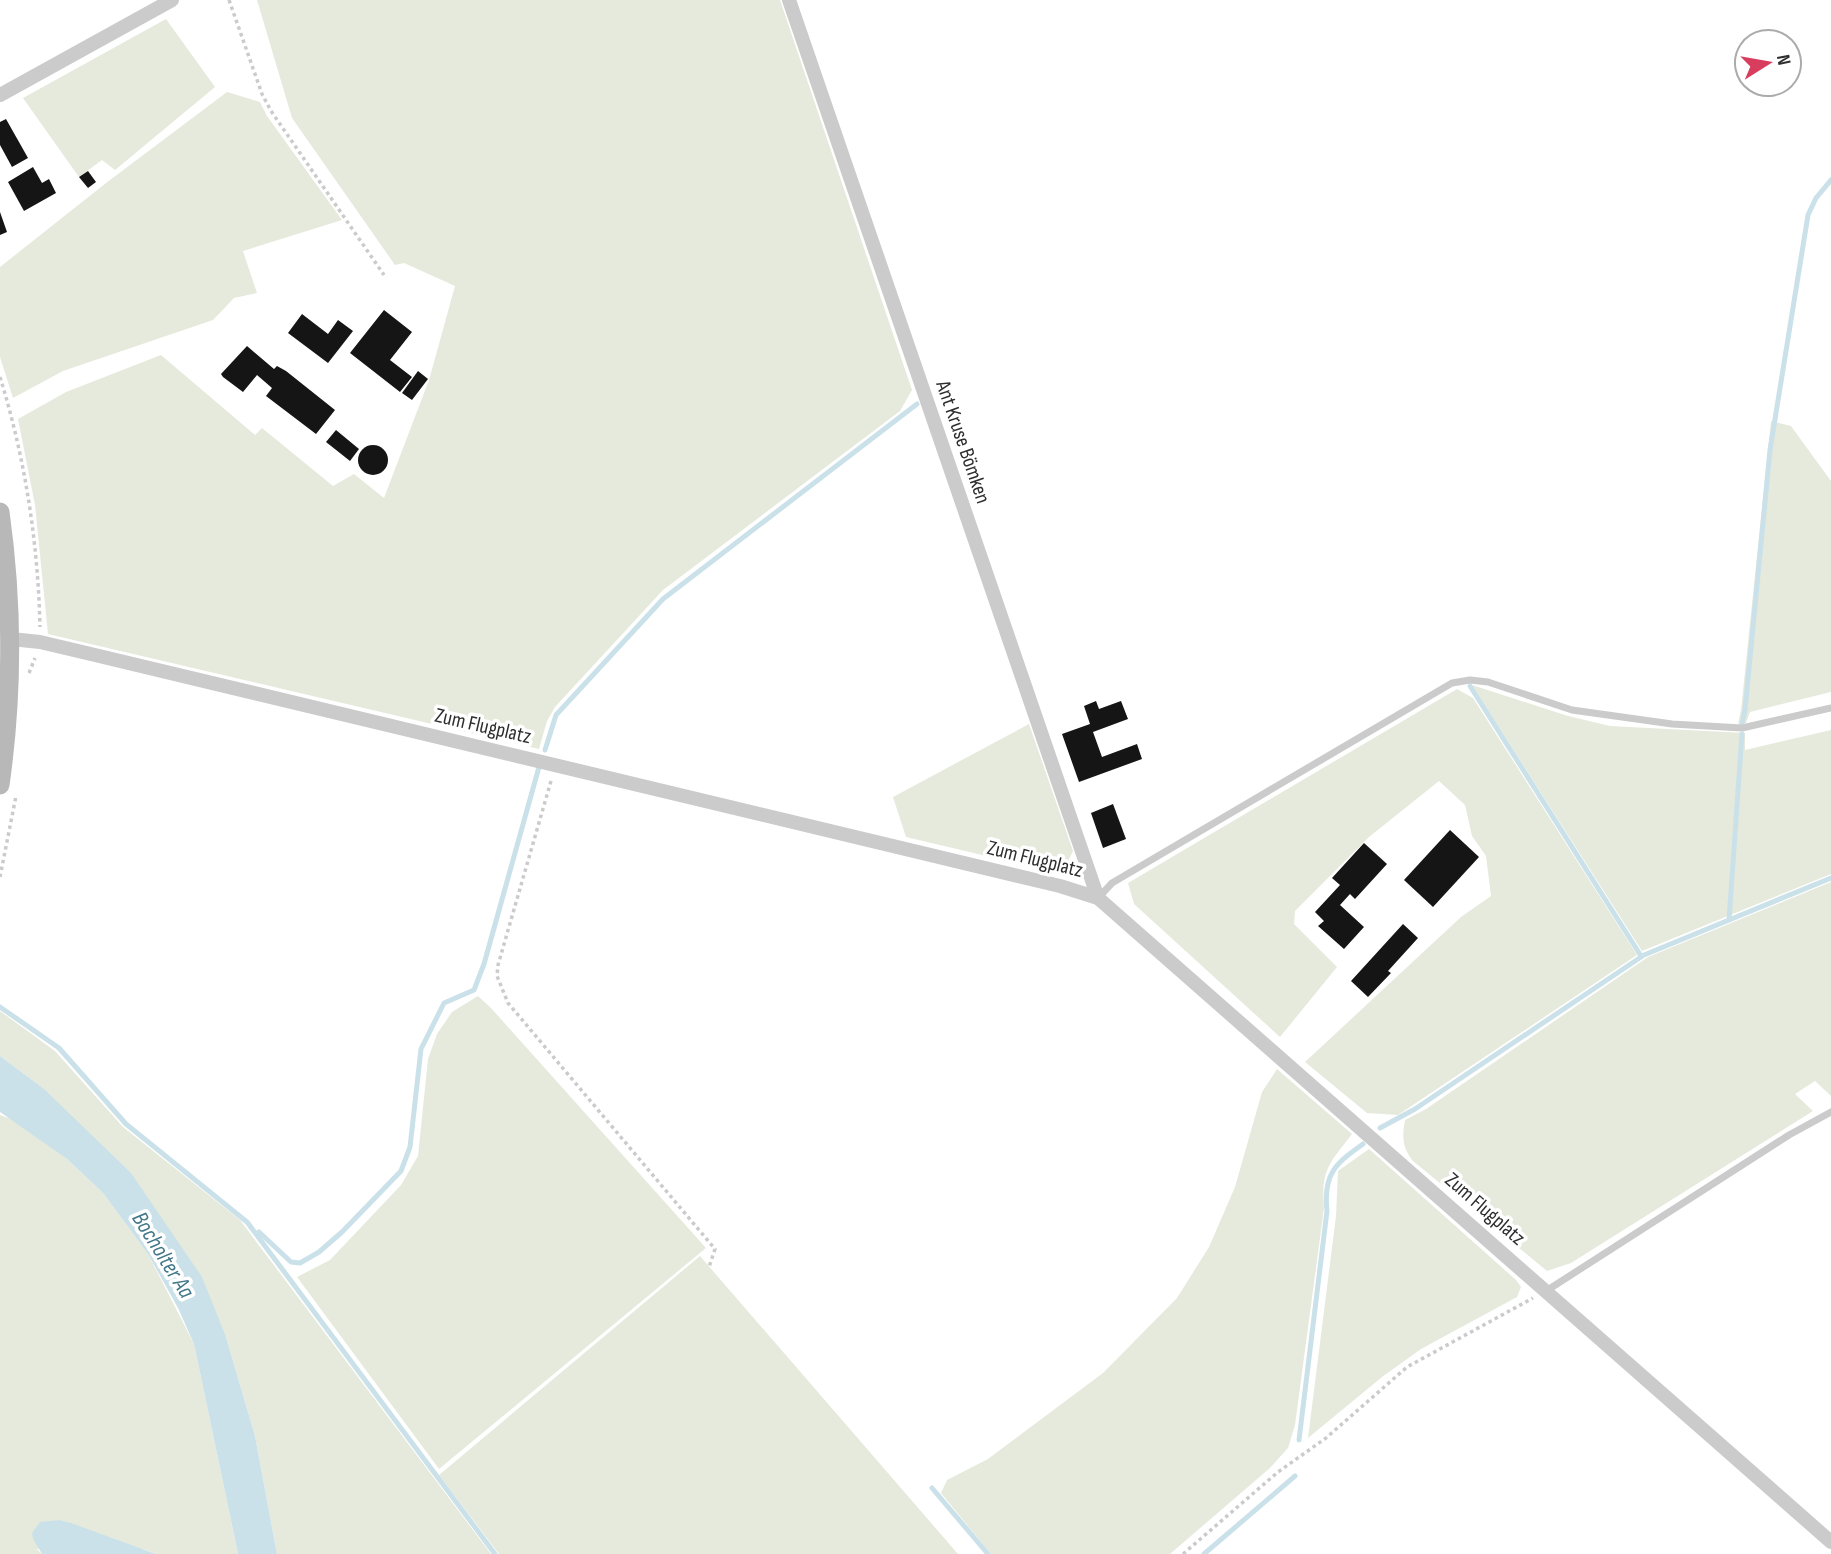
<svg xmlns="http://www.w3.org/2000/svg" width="1831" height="1554" font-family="'Sofia Sans Condensed',sans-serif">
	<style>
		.green { fill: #e6eadc }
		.water { fill: #cae1e9 }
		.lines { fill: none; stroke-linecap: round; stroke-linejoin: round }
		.stream { stroke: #cae1e9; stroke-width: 5 }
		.building { fill: #151515 }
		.path { stroke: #cbcbcb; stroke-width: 3.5; stroke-dasharray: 3.5 3.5; stroke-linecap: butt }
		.lane { stroke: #cbcbcb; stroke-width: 7 }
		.street { stroke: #cbcbcb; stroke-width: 14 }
		.secondary { stroke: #b8b8b8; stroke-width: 19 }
		.labels { text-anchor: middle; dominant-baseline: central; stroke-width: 7; stroke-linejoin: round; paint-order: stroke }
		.street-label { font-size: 21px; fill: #2e2e2e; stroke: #fff }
		.water-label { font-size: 23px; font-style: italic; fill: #427889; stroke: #fff }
	</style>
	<rect width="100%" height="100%" fill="#fff"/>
	<g class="green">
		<polygon points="257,0 780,0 912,390 900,411 663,590 555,707 547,721 539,749 48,634 35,505 18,419 66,392 161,355 255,435 262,428 333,486 354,474 384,498 429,380 455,286 404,263 395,265 292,118"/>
		<polygon points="166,19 215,87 115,170 102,160 79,177 23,98"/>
		<polygon points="227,92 260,102 267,116 342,220 243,251 257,293 234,298 213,320 63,371 13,398 0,357 0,267 106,183"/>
		<polygon points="1771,421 1791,426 1831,481 1831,692 1750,712 1746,723 1738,724 1741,710"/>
		<polygon points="1472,685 1568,716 1610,726 1745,733 1745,750 1831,730 1831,874 1642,951"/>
		<polygon points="1457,689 1473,698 1637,955 1398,1115 1367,1113 1305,1062 1461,917 1491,896 1486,856 1472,836 1465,805 1439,781 1369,837 1295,911 1294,924 1337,967 1280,1037 1134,904 1128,883"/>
		<polygon points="1029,724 1073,851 1062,874 906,837 893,797"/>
		<path d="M1831 882V1096L1815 1081 1795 1094 1813 1111 1571 1263 1547 1271 1413 1161C1402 1147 1402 1137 1405 1120L1426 1109 1648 957Z"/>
		<polygon points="478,996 491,1008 706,1248 439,1469 297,1277 330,1260 401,1185 418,1156 428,1059 437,1034 452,1012"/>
		<polygon points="0,1011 55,1051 123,1127 240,1220 491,1554 277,1554 255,1436 226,1337 43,1088 0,1056"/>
		<path d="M1277 1069 1352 1134C1329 1164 1321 1169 1324 1208L1295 1425 1288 1448 1270 1468 1170 1554H991L941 1493 947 1480 988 1459 1103 1373 1177 1298 1209 1247 1235 1187 1262 1092Z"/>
		<polygon points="0,1115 16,1121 67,1159 103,1193 148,1254 194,1344 238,1554 156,1554 143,1549 37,1549 42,1554 0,1554"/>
		<polygon points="1369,1149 1516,1280 1521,1287 1517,1297 1421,1349 1382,1377 1308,1438 1336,1216 1338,1171"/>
		<polygon points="700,1256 958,1554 499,1554 439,1475"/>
	</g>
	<g class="water">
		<polygon points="0,1056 43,1088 131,1173 202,1277 226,1337 255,1436 277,1554 238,1554 194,1344 178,1308 148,1254 103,1193 67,1159 0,1112"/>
		<polygon points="59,1520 71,1523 156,1554 42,1554 33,1539 32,1533 40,1522"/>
	</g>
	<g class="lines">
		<g class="stream">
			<polyline points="1470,686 1641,956"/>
			<polyline points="1742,724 1745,710 1770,450 1808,215 1816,198 1831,180"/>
			<polyline points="545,750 556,715 663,599 917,404"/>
			<polyline points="1729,920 1742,734"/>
			<polyline points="0,1007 59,1048 126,1124 247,1222 495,1554"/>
			<polyline points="1380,1128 1415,1109 1644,955 1831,878"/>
			<polyline points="259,1232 291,1262 300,1263 319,1252 342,1232 401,1171 410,1147 421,1049 444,1003 474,990 484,964 539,767"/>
			<path d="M1299 1440 1327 1211C1323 1174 1335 1164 1363 1144"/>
			<polyline points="932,1488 988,1554"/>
			<polyline points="1204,1554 1295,1476"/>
		</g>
	</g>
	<g class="building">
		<polygon points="6,119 28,158 12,167 0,145 0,122"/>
		<polygon points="33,167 42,183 49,179 56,193 24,211 8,182"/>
		<polygon points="88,171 96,182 88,188 79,177"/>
		<polygon points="0,212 7,232 0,235"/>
		<polygon points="384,310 412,332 390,360 412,377 400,392 350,353"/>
		<polygon points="302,314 328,334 338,320 353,331 328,363 288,333"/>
		<polygon points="247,346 274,369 277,366 286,371 335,410 316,434 266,396 272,388 257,375 243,392 223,377 221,374"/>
		<polygon points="418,371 428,379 412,400 402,393"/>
		<polygon points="336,430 359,449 350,461 326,442"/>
		<circle cx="373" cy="460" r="15"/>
		<polygon points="1096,701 1099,709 1121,701 1128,719 1093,732 1102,757 1137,744 1142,759 1079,782 1062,734 1090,724 1084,706"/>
		<polygon points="1113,804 1126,839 1103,848 1091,813"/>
		<polygon points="1450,830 1479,857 1433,907 1404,880"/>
		<polygon points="1364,843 1387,864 1355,899 1350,894 1340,905 1364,927 1344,949 1318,926 1324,921 1315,912 1340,885 1332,878"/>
		<polygon points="1403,924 1418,938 1388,971 1391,973 1368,997 1351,981"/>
	</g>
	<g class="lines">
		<g class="path">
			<polyline points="229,0 262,94 271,111 384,275"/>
			<path d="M0 377C25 458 38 542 40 627"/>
			<polyline points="29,673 35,658"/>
			<polyline points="551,781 498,965 497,976 508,1003 715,1249 709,1267"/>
			<polyline points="0,877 16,796"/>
			<polyline points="1183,1554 1278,1472 1326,1438 1407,1367 1533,1298"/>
		</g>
		<g class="lane">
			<polyline points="1099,897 1112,883 1452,683 1470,680 1488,682 1572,710 1672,724 1742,728 1831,708"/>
			<polyline points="1546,1291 1789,1135 1831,1112"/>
		</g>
		<g class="street">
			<polyline points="789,0 1098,898"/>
			<polyline points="0,95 172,0"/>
			<polyline points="11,639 40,642 95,655 1060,886 1098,898 1831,1542"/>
		</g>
		<path class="secondary" d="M0 512C13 604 13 694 0 785"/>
	</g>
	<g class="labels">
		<g class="street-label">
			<text transform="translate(963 442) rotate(71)">Ant Kruse Bömken</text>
			<text transform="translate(483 726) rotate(13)">Zum Flugplatz</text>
			<text transform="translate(1035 859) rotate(14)">Zum Flugplatz</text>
			<text transform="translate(1485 1209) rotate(41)">Zum Flugplatz</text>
		</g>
		<g class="water-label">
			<text transform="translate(163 1255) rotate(58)">Bocholter Aa</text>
		</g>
	</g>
	<g transform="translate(1768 63) rotate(79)"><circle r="33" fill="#ffffff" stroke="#ababab" stroke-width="2"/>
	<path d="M0-5L12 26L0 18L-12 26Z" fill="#d83d5d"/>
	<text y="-10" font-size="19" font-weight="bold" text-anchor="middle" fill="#2e2e2e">N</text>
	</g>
</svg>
